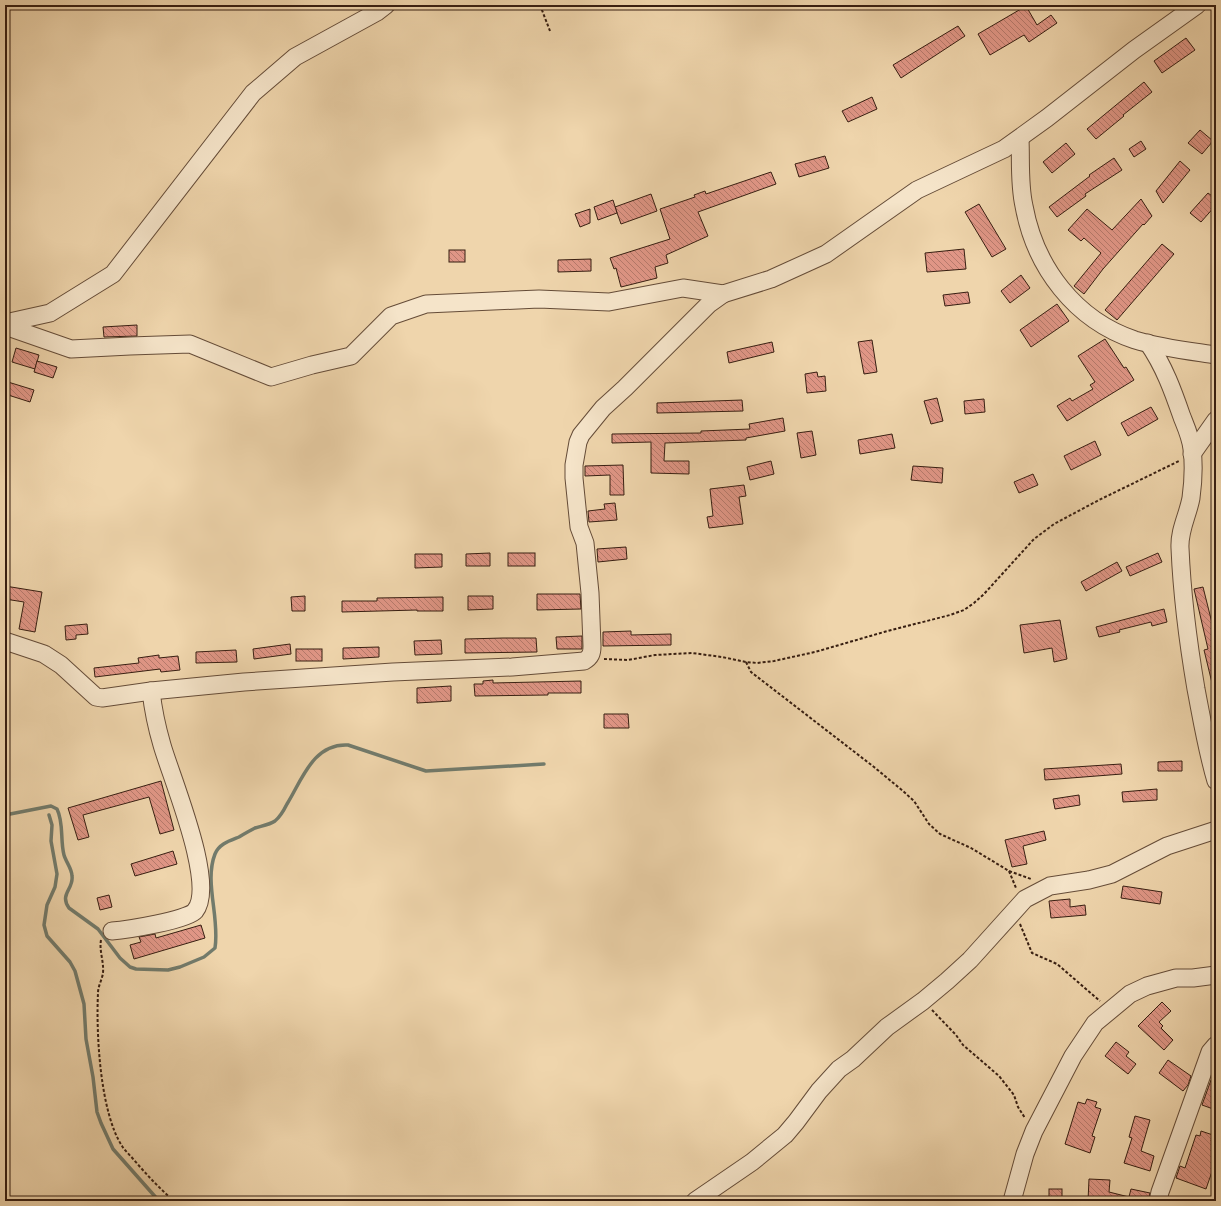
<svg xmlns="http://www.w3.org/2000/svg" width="1221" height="1206" font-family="'Sorts Mill Goudy',serif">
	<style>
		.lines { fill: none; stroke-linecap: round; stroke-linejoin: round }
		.stream { stroke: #727b6c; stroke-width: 3.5 }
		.building { fill: url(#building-back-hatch); stroke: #371e11 }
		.minor-casing { stroke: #654c38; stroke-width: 19 }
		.path { stroke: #371e11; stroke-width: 2; stroke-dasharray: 3 2; stroke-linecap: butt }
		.minor { stroke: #f5e4c9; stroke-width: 17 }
	</style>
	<defs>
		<pattern id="building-back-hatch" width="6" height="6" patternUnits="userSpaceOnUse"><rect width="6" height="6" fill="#e09686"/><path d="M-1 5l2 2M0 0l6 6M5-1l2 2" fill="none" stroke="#b67a6c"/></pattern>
	</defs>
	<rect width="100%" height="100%" fill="#efd5ac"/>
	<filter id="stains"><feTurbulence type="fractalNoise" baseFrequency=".005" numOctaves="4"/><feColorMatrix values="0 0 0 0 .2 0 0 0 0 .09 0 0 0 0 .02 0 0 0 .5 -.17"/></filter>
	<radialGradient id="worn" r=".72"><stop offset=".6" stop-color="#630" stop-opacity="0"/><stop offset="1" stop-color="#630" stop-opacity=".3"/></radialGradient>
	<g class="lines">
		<g class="stream">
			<path d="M5 815 51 806 57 809C64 823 60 840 64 855 66 862 72 869 72 876 74 889 59 894 69 908L98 929 120 958 130 967 136 969 168 970 180 967 204 957 215 948C220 918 204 882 215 854 219 844 229 841 239 837 244 834 249 831 255 828 261 826 269 825 275 821 280 817 284 810 287 804 302 780 313 743 348 745L426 771 544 764"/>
			<polyline points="49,815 52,825 51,841 57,874 55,887 47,905 44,925 47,936 70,962 75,971 84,1004 86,1039 93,1077 97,1112 101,1123 113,1149 159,1201"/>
		</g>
	</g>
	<g class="building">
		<polygon points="1026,6 1037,25 1051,15 1057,23 1029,42 1024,35 990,55 978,34"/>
		<polygon points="958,26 965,36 901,78 893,65"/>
		<polygon points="1186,38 1195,50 1162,73 1154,61"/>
		<polygon points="1144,82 1152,92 1123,115 1124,116 1096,139 1087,129"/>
		<polygon points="872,97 877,109 848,122 842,111"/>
		<polygon points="1200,130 1213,141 1202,154 1188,143"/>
		<polygon points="1141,141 1146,149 1134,157 1129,149"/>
		<polygon points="1066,143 1075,154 1052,173 1043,162"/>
		<polygon points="825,156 829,168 799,177 795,164"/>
		<polygon points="1114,158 1122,170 1085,194 1086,196 1057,217 1049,207 1090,176 1089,175"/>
		<polygon points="1180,161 1190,170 1163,203 1156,191"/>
		<polygon points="771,172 776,184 698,212 708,236 666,255 668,263 655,267 657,278 621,287 616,268 614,269 610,258 670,239 660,209 695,197 694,195 705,191 706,194"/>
		<polygon points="1208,193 1216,199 1216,205 1201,222 1190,213"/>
		<polygon points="651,194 657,211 621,224 615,207"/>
		<polygon points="1141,199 1152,216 1144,225 1143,224 1103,269 1084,294 1074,286 1101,253 1084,238 1081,241 1068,230 1087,209 1112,230"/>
		<polygon points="613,200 617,213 598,220 594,207"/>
		<polygon points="979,204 1006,249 992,257 965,212"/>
		<polygon points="590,209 590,223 580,227 575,214"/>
		<polygon points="1162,244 1174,254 1117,320 1105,310"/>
		<polygon points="964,249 966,269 927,272 925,253"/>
		<rect x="449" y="250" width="16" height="12"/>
		<polygon points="591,259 591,271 558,272 558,260"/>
		<polygon points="1021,275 1030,288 1010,303 1001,291"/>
		<polygon points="968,292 970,303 945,306 943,295"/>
		<polygon points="1057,304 1069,321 1031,347 1020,330"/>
		<polygon points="137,325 137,336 104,337 103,327"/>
		<polygon points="1105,339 1124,368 1126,367 1134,380 1067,421 1057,406 1070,398 1072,401 1093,389 1090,385 1095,382 1078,356"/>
		<polygon points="872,340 877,372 864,374 858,342"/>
		<polygon points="772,342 774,352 729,363 727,352"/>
		<polygon points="16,348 39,355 35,369 12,362"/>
		<polygon points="37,361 57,367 53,378 34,372"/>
		<polygon points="817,372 818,377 825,376 826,391 807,393 805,374"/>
		<polygon points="8,382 34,390 30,402 5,394"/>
		<polygon points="937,398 943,421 931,424 924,401"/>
		<polygon points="984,399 985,412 965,414 964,401"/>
		<polygon points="742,400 743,411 657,413 657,403"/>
		<polygon points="1151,407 1158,419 1128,436 1121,423"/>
		<polygon points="783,418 785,431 746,438 746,440 665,443 664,461 689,461 689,474 651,473 651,442 612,443 612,434 701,433 701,431 750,429 749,424"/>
		<polygon points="812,431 816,455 801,458 797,433"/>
		<polygon points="892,434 895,448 860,454 858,440"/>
		<polygon points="1095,441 1101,455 1071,470 1064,456"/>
		<polygon points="771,461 774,474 750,480 747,467"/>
		<polygon points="623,465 624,495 610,495 610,475 585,476 585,466"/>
		<polygon points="913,466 943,468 942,483 911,480"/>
		<polygon points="1033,474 1038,485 1019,493 1014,482"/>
		<polygon points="744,485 746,496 739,497 743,524 709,528 707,517 713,516 710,489"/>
		<polygon points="615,503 617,520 589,522 588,511 605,509 604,504"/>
		<polygon points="626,547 627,559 598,562 597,549"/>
		<polygon points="490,553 490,566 466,566 466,554"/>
		<rect x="508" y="553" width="27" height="13"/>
		<polygon points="1158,553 1162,562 1130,576 1126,567"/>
		<polygon points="415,554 442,554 442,567 415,568"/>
		<polygon points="1117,562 1122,571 1086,591 1081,582"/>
		<polygon points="5,586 42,592 35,632 19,629 24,602 5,599"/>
		<polygon points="1203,587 1216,639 1216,683 1212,683 1204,650 1208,649 1194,589"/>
		<polygon points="537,594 580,594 581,609 537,610"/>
		<polygon points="305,596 305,611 292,611 291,597"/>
		<polygon points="468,596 493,596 493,609 468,610"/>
		<polygon points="443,597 443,611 417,611 417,610 342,612 342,601 377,601 377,598"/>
		<polygon points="1164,609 1167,622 1152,626 1151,622 1119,630 1120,632 1099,637 1096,627"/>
		<polygon points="1060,620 1067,659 1054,662 1052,648 1024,653 1020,625"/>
		<polygon points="87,624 88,634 76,635 76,639 66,640 65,626"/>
		<polygon points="631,631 631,635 671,634 671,645 603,646 603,632"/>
		<polygon points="582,636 582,649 557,649 556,637"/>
		<polygon points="503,638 536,638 537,652 465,653 465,639"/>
		<polygon points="441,640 442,654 415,655 414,641"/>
		<polygon points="290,644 291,654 254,659 253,649"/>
		<polygon points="379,647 379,657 343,659 343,648"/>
		<rect x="296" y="649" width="26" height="12"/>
		<polygon points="236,650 237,662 196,663 196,652"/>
		<polygon points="159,655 159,658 178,656 180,670 161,672 160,669 95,677 94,668 139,663 138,658"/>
		<polygon points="493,680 493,683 581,681 581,693 548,693 548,695 475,696 474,684 483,684 483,681"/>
		<polygon points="451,686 451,701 417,703 417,688"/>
		<polygon points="604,714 628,714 629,728 604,728"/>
		<polygon points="1182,761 1182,771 1158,771 1158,762"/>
		<polygon points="1121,764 1122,774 1045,780 1044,769"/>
		<polygon points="161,781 174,830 160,834 149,797 83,815 89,837 78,840 68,808"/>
		<polygon points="1157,789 1157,800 1123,802 1122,792"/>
		<polygon points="1079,795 1080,805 1055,809 1053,799"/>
		<polygon points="1044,831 1046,840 1023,846 1027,864 1012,867 1005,840"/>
		<polygon points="173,851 177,864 135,876 131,864"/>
		<polygon points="1123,886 1162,892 1160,904 1121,898"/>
		<polygon points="109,895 112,907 100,910 97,898"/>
		<polygon points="1070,899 1070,907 1085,905 1086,915 1051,918 1049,901"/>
		<polygon points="201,925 205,938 134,959 130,945 141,942 139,937 155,934 156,938"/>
		<polygon points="1162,1002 1171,1011 1159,1022 1163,1026 1161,1028 1173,1040 1164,1050 1138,1026"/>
		<polygon points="1116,1042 1129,1052 1126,1056 1136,1064 1128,1074 1105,1056"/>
		<polygon points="1168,1060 1191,1076 1188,1085 1183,1091 1159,1073"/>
		<polygon points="1211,1080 1216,1082 1216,1110 1202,1105"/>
		<polygon points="1087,1099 1097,1102 1095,1107 1101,1109 1092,1136 1095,1137 1090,1153 1065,1144 1078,1102 1085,1104"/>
		<polygon points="1135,1116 1150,1120 1141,1151 1154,1156 1150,1171 1124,1163 1132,1138 1129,1137"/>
		<polygon points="1201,1131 1213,1135 1211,1141 1216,1143 1216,1160 1206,1189 1176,1178 1180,1166 1185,1168 1196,1135 1200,1136"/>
		<polygon points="1089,1179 1110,1180 1109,1192 1129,1197 1131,1189 1150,1193 1148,1201 1088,1201"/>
		<rect x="1049" y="1189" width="13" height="12"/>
	</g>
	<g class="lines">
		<defs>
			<g id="minor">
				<path d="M1020 139C1021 161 1019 184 1024 206 1035 267 1075 320 1135 340 1161 348 1189 351 1216 355"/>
				<polyline points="5,323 50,313 113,274 253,93 295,57 377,12 386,5"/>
				<polyline points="5,326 71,349 130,346 190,344 271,377 312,365 351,356 391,316 426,304 539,299 609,302 683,288 723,294 771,279 826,254 917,190 1004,149 1047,118 1134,50 1197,5"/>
				<path d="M1148 343C1164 366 1173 391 1182 417 1186 427 1191 438 1192 449 1194 464 1193 483 1191 498 1188 515 1179 530 1180 548 1182 595 1188 642 1196 689 1202 720 1207 751 1216 781"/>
				<polyline points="1192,454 1216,420"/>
				<path d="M5 641 44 654 61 665 96 697 102 698 151 691 244 682 393 672 512 667 584 661C591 657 592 653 592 646L590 593 585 543 579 527 574 478V465L578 442 581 435 603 408 625 388 709 304 723 294"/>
				<path d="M112 931C126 930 188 920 195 911 217 885 171 777 162 745 157 728 153 709 151 691"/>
				<polyline points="695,1201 752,1162 785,1135 796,1122 819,1091 839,1069 853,1059 887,1027 923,1001 947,981 970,960 1025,899 1050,886 1089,880 1112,874 1167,846 1216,830"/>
				<polyline points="1012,1201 1025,1154 1034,1131 1073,1056 1095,1023 1130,994 1147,986 1176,978 1193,978 1216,975"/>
				<polyline points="1158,1201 1160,1192 1210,1052 1216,1045"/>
			</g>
		</defs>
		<use href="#minor" class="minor-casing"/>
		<g class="path">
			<polyline points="540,5 550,31"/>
			<polyline points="604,659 628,660 655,655 692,653 722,657 746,662 757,663 774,661 815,652 884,632 950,615 964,610 974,603 984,594 1034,539 1054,524 1099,500 1179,461"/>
			<polyline points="746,662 751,672 874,767 903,791 914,801 929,824 940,834 971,848 1009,871 1031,879"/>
			<polyline points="1009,871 1016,888"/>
			<polyline points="1020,924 1032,953 1057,964 1100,1001"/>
			<path d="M101 940C99 951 104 961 103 973 102 980 98 986 98 993 96 1033 100 1112 122 1146 125 1151 130 1155 134 1160 147 1175 159 1188 174 1201"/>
			<polyline points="932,1010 956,1035 963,1045 999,1076 1014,1095 1018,1107 1025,1118"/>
		</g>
		<use href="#minor" class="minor"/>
	</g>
	<rect width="1221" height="1206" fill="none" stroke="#efd5ac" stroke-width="20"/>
	<rect x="6" y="6" width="1209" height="1194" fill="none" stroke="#371e11" stroke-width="2"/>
	<rect x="10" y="10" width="1201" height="1186" fill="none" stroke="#371e11"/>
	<rect width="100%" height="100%" filter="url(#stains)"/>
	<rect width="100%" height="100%" fill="url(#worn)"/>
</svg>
